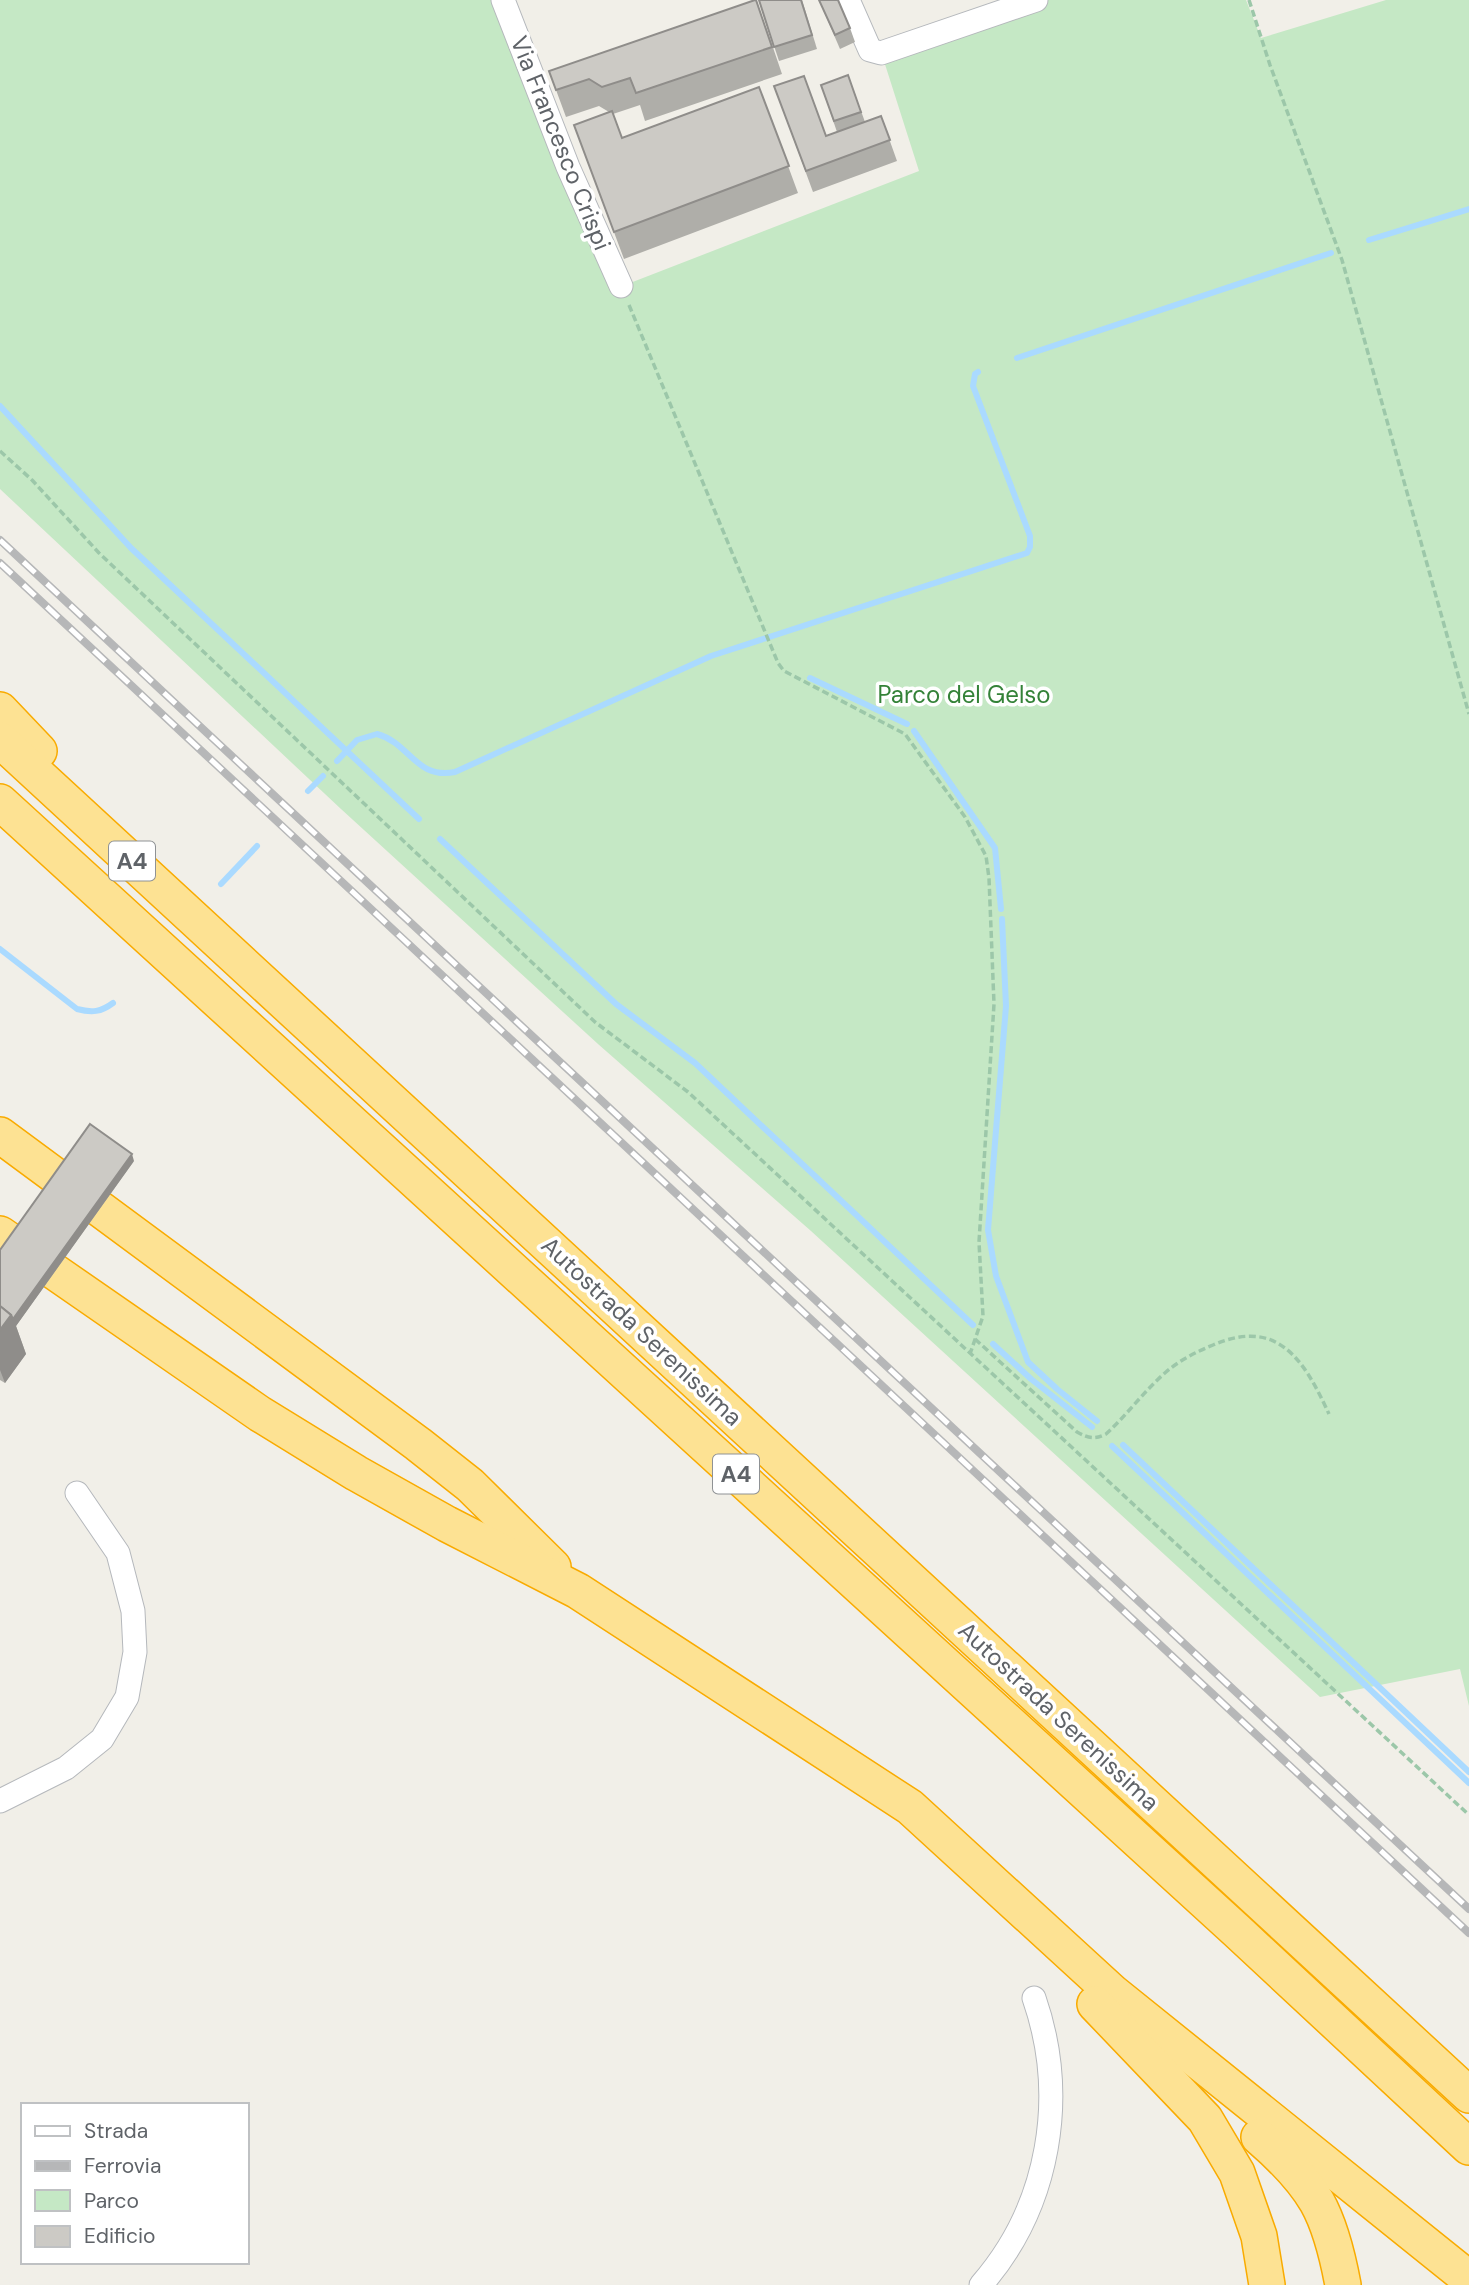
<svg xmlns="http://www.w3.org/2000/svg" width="1469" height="2285" font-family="'DM Sans',sans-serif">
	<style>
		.green { fill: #c5e8c5 }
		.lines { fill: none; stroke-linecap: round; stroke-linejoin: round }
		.stream { stroke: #aadaff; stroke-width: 6 }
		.minor-casing { stroke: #b5b8bc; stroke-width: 25 }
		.highway-casing { stroke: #f9ab00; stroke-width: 38 }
		.path { stroke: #9cc7a9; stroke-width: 3.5; stroke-dasharray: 7 3.5; stroke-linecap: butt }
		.minor { stroke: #fff; stroke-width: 23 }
		.highway { stroke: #fde293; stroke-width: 35 }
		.rail-casing { stroke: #b6b7b8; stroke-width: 8 }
		.rail { stroke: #fff; stroke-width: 5; stroke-dasharray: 16; stroke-linecap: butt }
		.wall { fill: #afaea9 }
		.shaded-wall { fill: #8f8d8a }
		.building { fill: #cccac5; stroke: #8f8d8a; stroke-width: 2 }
		.labels { text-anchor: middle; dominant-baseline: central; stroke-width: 7; stroke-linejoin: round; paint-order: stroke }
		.shield { fill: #fff; stroke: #8f9295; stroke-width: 2 }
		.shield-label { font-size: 23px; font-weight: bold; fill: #5f6368 }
		.street-label { font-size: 24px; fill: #5f6368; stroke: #fff }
		.park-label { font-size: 24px; fill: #348238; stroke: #fff }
	</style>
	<rect width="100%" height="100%" fill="#f1efe8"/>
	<polygon class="green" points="0,0 491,0 539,122 612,290 919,171 883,58 1048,0 1246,0 1261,38 1386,0 1469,0 1469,1706 1460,1669 1320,1697 811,1231 598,1044 341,809 0,489"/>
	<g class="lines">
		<g class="stream">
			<polyline points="1369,240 1469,209"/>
			<polyline points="1017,358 1331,253"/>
			<polyline points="0,406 131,548 419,819"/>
			<polyline points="810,678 907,724"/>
			<polyline points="914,731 995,848 1001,909"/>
			<path d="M337 761 357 740 377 734C410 743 416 780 455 772L711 656 1027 553 1030 547V536L973 386 975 374 978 372"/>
			<polyline points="308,791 323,776"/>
			<polyline points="440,839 616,1004 695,1063 973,1325"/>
			<polyline points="221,884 257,846"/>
			<polyline points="1002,919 1006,1006 988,1230 996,1276 1028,1362 1057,1389 1097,1421"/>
			<path d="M0 949 77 1009C92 1013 101 1012 113 1003"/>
			<polyline points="993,1344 1031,1379 1092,1427"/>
			<polyline points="1123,1445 1469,1772"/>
			<polyline points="1112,1446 1469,1783"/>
		</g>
		<defs>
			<g id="minor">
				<polyline points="503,0 568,167 621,286"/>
				<polyline points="848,0 870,50 881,53 1036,0"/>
				<polyline points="0,1801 66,1768 102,1739 127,1697 135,1652 133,1611 118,1553 77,1493"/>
				<path d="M981 2285C1050 2206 1068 2096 1034 1998"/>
			</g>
			<g id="highway">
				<polyline points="0,710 39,751"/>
				<polyline points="0,740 1469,2095"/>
				<polyline points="0,802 1237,1931 1469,2147"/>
				<polyline points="0,1135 418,1444 470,1485 553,1567"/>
				<polyline points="0,1234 260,1414 356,1473 447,1524 578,1591 910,1807 1112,1992 1469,2279"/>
				<polyline points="1095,2004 1205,2119 1237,2173 1259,2236 1267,2285"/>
				<path d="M1259 2137C1280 2155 1303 2178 1317 2202 1331 2227 1338 2258 1343 2285"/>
			</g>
		</defs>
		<use href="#minor" class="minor-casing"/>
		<use href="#highway" class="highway-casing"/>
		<g class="path">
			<polyline points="1249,0 1270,65 1342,260 1469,714"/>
			<polyline points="629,305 778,663 784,671 905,734 965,817 986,856 989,878 994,1004 979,1242 983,1316 970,1354"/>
			<polyline points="0,451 32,480 99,553 595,1022 688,1092 1469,1815"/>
			<path d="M975 1339 1077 1432C1088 1438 1094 1440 1106 1434 1127 1415 1144 1391 1166 1372 1180 1360 1196 1352 1213 1345 1278 1317 1304 1360 1329 1414"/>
		</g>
		<use href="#minor" class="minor"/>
		<use href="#highway" class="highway"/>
		<defs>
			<g id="rail">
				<polyline points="0,540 1469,1909"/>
				<polyline points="0,563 1469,1933"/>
			</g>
		</defs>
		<use href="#rail" class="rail-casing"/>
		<use href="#rail" class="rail"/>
	</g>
	<g class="wall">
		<polygon points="759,0 802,0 817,49 779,61"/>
		<polygon points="819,0 850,28 855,42 840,49"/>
		<polygon points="766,27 782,74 645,121 640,105 613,114 622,138 759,87 798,193 624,259 574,125 609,112 599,106 566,117 549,71"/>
		<polygon points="848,75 865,122 881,116 897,161 813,192 774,86 826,136 837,132 821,85"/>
		<polygon points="134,1161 16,1326 26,1354 5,1383 0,1380 0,1250"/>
	</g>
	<polygon class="shaded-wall" points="132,1154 134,1161 16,1326 26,1354 5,1383 0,1370 0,1330"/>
	<g class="building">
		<polygon points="755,0 756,0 772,47 636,93 630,78 602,87 589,79 556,90 549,71"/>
		<polygon points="759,0 801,0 812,35 774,47"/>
		<polygon points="819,0 838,0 850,28 835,35"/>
		<polygon points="848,75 861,112 834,121 821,85"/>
		<polygon points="804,76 826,136 881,116 890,140 806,171 774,86"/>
		<polygon points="759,87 789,166 614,232 574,125 612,111 622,138"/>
		<polygon points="90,1124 132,1154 13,1319 11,1315 0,1306 0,1250"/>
		<polygon points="0,1306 11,1315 0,1330"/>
	</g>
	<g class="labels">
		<g class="shield">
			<rect x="109" y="841.5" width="46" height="39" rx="5"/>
			<rect x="713" y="1454.5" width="46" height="39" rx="5"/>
		</g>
		<g class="shield-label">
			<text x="132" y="861">A4</text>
			<text x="736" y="1474">A4</text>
		</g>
		<g class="street-label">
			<text transform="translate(561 143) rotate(68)">Via Francesco Crispi</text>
			<text transform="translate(642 1331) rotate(43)">Autostrada Serenissima</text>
			<text transform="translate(1059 1716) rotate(43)">Autostrada Serenissima</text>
		</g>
		<g class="park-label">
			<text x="964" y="694">Parco del Gelso</text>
		</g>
	</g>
	<rect x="21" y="2103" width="228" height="161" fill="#ffffff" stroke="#bfc1c3" stroke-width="2"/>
	<rect x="35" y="2126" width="35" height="10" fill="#ffffff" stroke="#bfc1c3" stroke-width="2"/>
	<text x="84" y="2138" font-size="21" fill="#5f6368">Strada</text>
	<rect x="35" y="2161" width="35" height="10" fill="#b6b7b8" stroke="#bfc1c3" stroke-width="2"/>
	<text x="84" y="2173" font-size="21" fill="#5f6368">Ferrovia</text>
	<rect x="35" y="2190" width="35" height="21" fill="#c5e8c5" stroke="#bfc1c3" stroke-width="2"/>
	<text x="84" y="2208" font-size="21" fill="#5f6368">Parco</text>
	<rect x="35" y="2226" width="35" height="21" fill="#cccac5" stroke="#bfc1c3" stroke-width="2"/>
	<text x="84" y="2243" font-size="21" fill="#5f6368">Edificio</text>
</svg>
